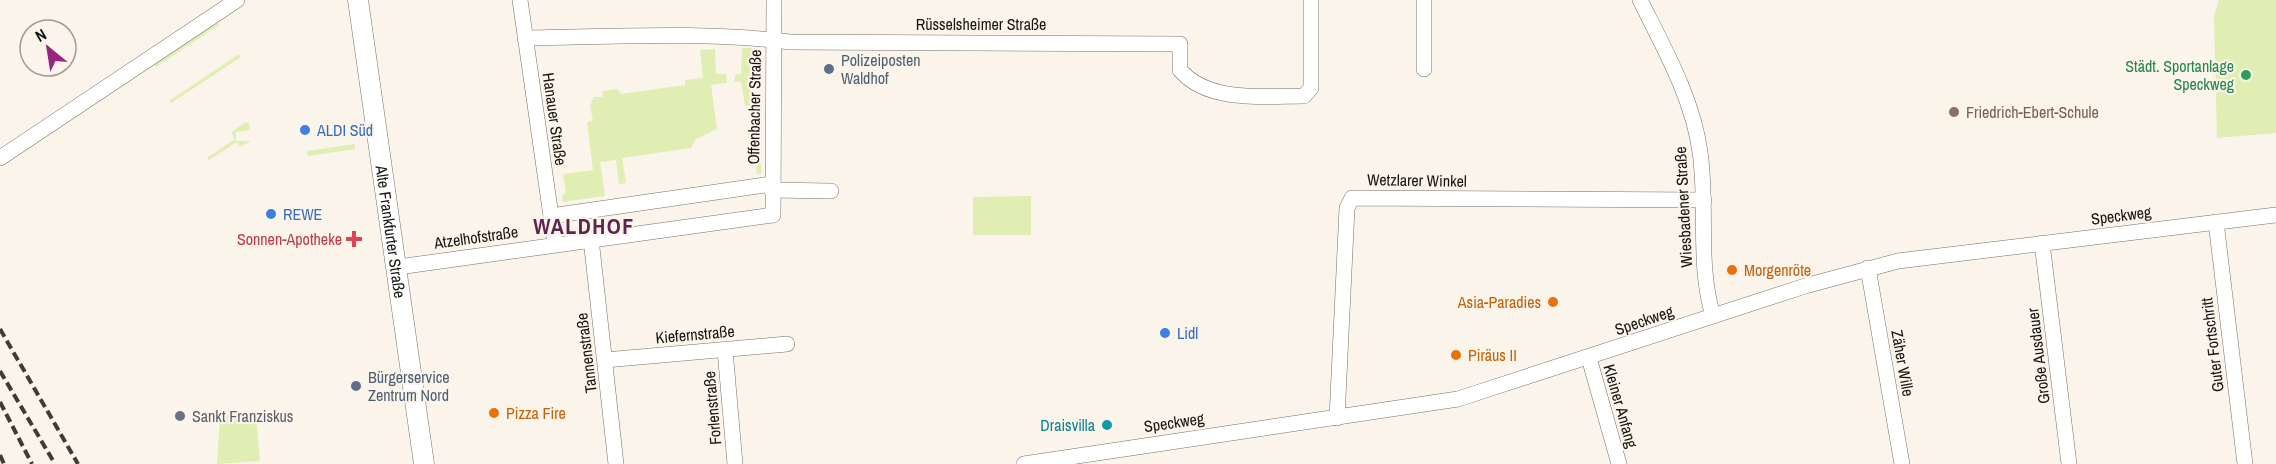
<svg xmlns="http://www.w3.org/2000/svg" width="2276" height="464" font-family="'Archivo Narrow',sans-serif">
	<style>
		.green { fill: #e0eeb4 }
		.lines { fill: none; stroke-linecap: round; stroke-linejoin: round }
		.minor-casing { stroke: #767168; stroke-width: 16 }
		.tertiary-casing { stroke: #767168; stroke-width: 21 }
		.minor { stroke: #fff; stroke-width: 15 }
		.tertiary { stroke: #fff; stroke-width: 20 }
		.rail { stroke: #3e3c37; stroke-width: 4; stroke-dasharray: 9 4.5; stroke-linecap: butt }
		.service-dot { fill: #5c6f8a; stroke: #faf4ea; stroke-width: 2 }
		.leisure-dot { fill: #2e9e5b; stroke: #faf4ea; stroke-width: 2 }
		.education-dot { fill: #8d6e63; stroke: #faf4ea; stroke-width: 2 }
		.shop-dot { fill: #3f7fe0; stroke: #faf4ea; stroke-width: 2 }
		.health-dot { fill: #e0444e; stroke: #faf4ea; stroke-width: 2 }
		.food-dot { fill: #e8710a; stroke: #faf4ea; stroke-width: 2 }
		.worship-dot { fill: #6b7280; stroke: #faf4ea; stroke-width: 2 }
		.culture-dot { fill: #0f9aa8; stroke: #faf4ea; stroke-width: 2 }
		.labels { text-anchor: middle; dominant-baseline: central; stroke-width: 4.5; stroke-linejoin: round; paint-order: stroke }
		.street-label { font-size: 16px; fill: #171512; stroke: #faf4ea }
		.service-label { font-size: 16px; fill: #4e5e75; stroke: #faf4ea; text-anchor: start }
		.leisure-label { font-size: 16px; fill: #27864d; stroke: #faf4ea; text-anchor: end }
		.education-label { font-size: 16px; fill: #785e54; stroke: #faf4ea; text-anchor: start }
		.shop-label { font-size: 16px; fill: #366cbe; stroke: #faf4ea; text-anchor: start }
		.health-label { font-size: 16px; fill: #be3a42; stroke: #faf4ea; text-anchor: end }
		.food-label { font-size: 16px; fill: #c56008; stroke: #faf4ea; text-anchor: start }
		.worship-label { font-size: 16px; fill: #5b616d; stroke: #faf4ea; text-anchor: start }
		.culture-label { font-size: 16px; fill: #0d838f; stroke: #faf4ea; text-anchor: end }
		.district-label { font-size: 22px; font-weight: bold; letter-spacing: 1.5px; fill: #5d244d; stroke: #faf4ea }
	</style>
	<rect width="100%" height="100%" fill="#faf4ea"/>
	<g class="green">
		<polygon points="2219,0 2276,0 2276,133 2217,138 2214,17"/>
		<polygon points="217,22 219,25 156,67 154,64"/>
		<polygon points="742,48 752,48 752,105 745,106 741,81 734,82 736,74 741,74"/>
		<polygon points="715,49 716,74 726,74 727,83 711,85 717,129 696,139 691,148 622,158 626,183 619,184 616,160 600,162 605,196 563,202 562,195 566,193 563,174 593,170 587,122 593,121 590,106 594,97 603,97 602,91 617,89 621,94 685,85 685,80 703,78 700,50"/>
		<polygon points="239,54 241,57 171,103 169,101"/>
		<polygon points="246,122 249,123 250,130 236,132 236,141 251,141 240,147 237,142 209,160 207,158 235,139 231,132"/>
		<polygon points="747,127 752,127 752,138 756,138 756,162 761,162 761,174 757,174 756,166 749,165 746,157 747,148 750,147"/>
		<polygon points="355,144 355,149 308,156 307,151"/>
		<polygon points="1031,196 1031,235 973,235 973,197"/>
		<polygon points="248,414 248,417 256,416 260,461 217,464 220,419 225,415"/>
	</g>
	<g class="lines">
		<defs>
			<g id="minor">
				<polyline points="520,0 555,244"/>
				<path d="M1640 0C1664 48 1693 99 1700 152 1708 207 1697 263 1713 316"/>
				<path d="M525 38C611 37 704 31 790 42L1180 44V70C1208 103 1264 96 1304 96L1311 88V0"/>
				<polyline points="1424,69 1424,0"/>
				<polyline points="0,158 237,0"/>
				<polyline points="772,190 831,191"/>
				<polyline points="551,216 772,184"/>
				<polyline points="2216,222 2245,464"/>
				<polyline points="591,239 616,464"/>
				<polyline points="2042,243 2069,464"/>
				<polyline points="398,267 773,215 774,0"/>
				<polyline points="1868,268 1902,464"/>
				<polyline points="725,350 735,464"/>
				<polyline points="1589,358 1619,464"/>
				<polyline points="605,360 787,344"/>
				<polyline points="1337,418 1347,208 1352,198 1704,200"/>
				<polyline points="1024,464 1458,399 1805,286 1898,261 2276,215"/>
			</g>
			<g id="tertiary">
				<path id="s1" d="M358 0 424 464"/>
			</g>
		</defs>
		<use href="#minor" class="minor-casing"/>
		<use href="#tertiary" class="tertiary-casing"/>
		<use href="#minor" class="minor"/>
		<use href="#tertiary" class="tertiary"/>
		<g class="rail">
			<polyline points="0,329 78,464"/>
			<polyline points="0,371 55,464"/>
			<polyline points="0,402 32,464"/>
			<polyline points="0,455 4,464"/>
		</g>
	</g>
	<g class="service-dot">
		<circle cx="829" cy="69" r="6"/>
		<circle cx="356" cy="386" r="6"/>
	</g>
	<circle class="leisure-dot" cx="2246" cy="75" r="6"/>
	<circle class="education-dot" cx="1954" cy="112" r="6"/>
	<g class="shop-dot">
		<circle cx="305" cy="130" r="6"/>
		<circle cx="271" cy="214" r="6"/>
		<circle cx="1165" cy="333" r="6"/>
	</g>
	<path class="health-dot" d="M351 230h6v6h6v6h-6v6h-6v-6h-6v-6h6z"/>
	<g class="food-dot">
		<circle cx="1732" cy="270" r="6"/>
		<circle cx="1553" cy="302" r="6"/>
		<circle cx="1456" cy="355" r="6"/>
		<circle cx="494" cy="413" r="6"/>
	</g>
	<circle class="worship-dot" cx="180" cy="416" r="6"/>
	<circle class="culture-dot" cx="1107" cy="425" r="6"/>
	<g class="labels">
		<g class="street-label">
			<text x="981" y="24">Rüsselsheimer Straße</text>
			<text transform="translate(754 107) rotate(-89)">Offenbacher Straße</text>
			<text transform="translate(555 119) rotate(82)">Hanauer Straße</text>
			<text transform="translate(1417 180) rotate(1)">Wetzlarer Winkel</text>
			<text transform="translate(1683 207) rotate(-93)">Wiesbadener Straße</text>
			<text transform="translate(2121 215) rotate(-7)">Speckweg</text>
			<text stroke="none"><textPath href="#s1" startOffset="234">Alte Frankfurter Straße</textPath></text>
			<text transform="translate(476 237) rotate(-8)">Atzelhofstraße</text>
			<text transform="translate(1644 320) rotate(-19)">Speckweg</text>
			<text transform="translate(695 334) rotate(-5)">Kiefernstraße</text>
			<text transform="translate(2212 345) rotate(-97)">Guter Fortschritt</text>
			<text transform="translate(586 353) rotate(-97)">Tannenstraße</text>
			<text transform="translate(2038 356) rotate(-97)">Große Ausdauer</text>
			<text transform="translate(1903 363) rotate(80)">Zäher Wille</text>
			<text transform="translate(1621 406) rotate(74)">Kleiner Anfang</text>
			<text transform="translate(712 408) rotate(-95)">Forlenstraße</text>
			<text transform="translate(1174 422) rotate(-8)">Speckweg</text>
		</g>
		<g class="service-label">
			<text x="841" y="60">Polizeiposten<tspan x="841" dy="18">Waldhof</tspan></text>
			<text x="368" y="377">Bürgerservice<tspan x="368" dy="18">Zentrum Nord</tspan></text>
		</g>
		<g class="leisure-label">
			<text x="2234" y="66">Städt. Sportanlage<tspan x="2234" dy="18">Speckweg</tspan></text>
		</g>
		<g class="education-label">
			<text x="1966" y="112">Friedrich-Ebert-Schule</text>
		</g>
		<g class="shop-label">
			<text x="317" y="130">ALDI Süd</text>
			<text x="283" y="214">REWE</text>
			<text x="1177" y="333">Lidl</text>
		</g>
		<g class="health-label">
			<text x="342" y="239">Sonnen-Apotheke</text>
		</g>
		<g class="food-label">
			<text x="1744" y="270">Morgenröte</text>
			<text x="1541" y="302" text-anchor="end">Asia-Paradies</text>
			<text x="1468" y="355">Piräus II</text>
			<text x="506" y="413">Pizza Fire</text>
		</g>
		<g class="worship-label">
			<text x="192" y="416">Sankt Franziskus</text>
		</g>
		<g class="culture-label">
			<text x="1095" y="425">Draisvilla</text>
		</g>
		<g class="district-label">
			<text x="584" y="226">WALDHOF</text>
		</g>
	</g>
	<g transform="translate(48 48) rotate(330)"><circle r="28" fill="#faf4ea" stroke="#9f9b94" stroke-width="1.5"/>
	<path d="M0-4.5L10 22L0 15L-10 22Z" fill="#9b247f"/>
	<text y="-9" font-size="16" font-weight="bold" text-anchor="middle" fill="#171512">N</text>
	</g>
</svg>
